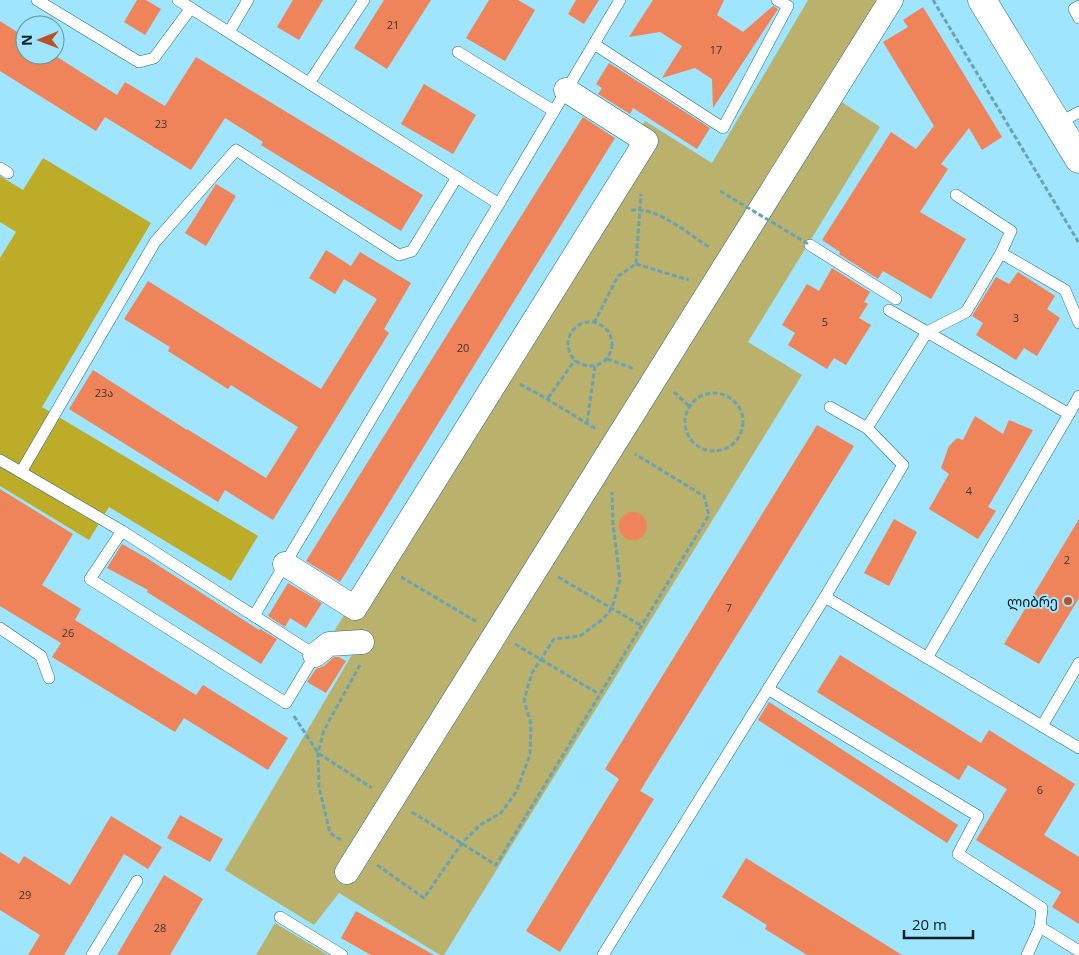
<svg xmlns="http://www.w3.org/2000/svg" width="1079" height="955" font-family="'Open Sans','Noto Sans Georgian',sans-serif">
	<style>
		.green { fill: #bab16c }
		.forest { fill: #bdac27 }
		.building { fill: #ef8359 }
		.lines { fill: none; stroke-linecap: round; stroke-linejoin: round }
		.lane-casing { stroke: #236c81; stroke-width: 12 }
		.street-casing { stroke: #236c81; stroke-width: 25 }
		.primary-casing { stroke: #236c81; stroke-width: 29 }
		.path { stroke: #6aa2b5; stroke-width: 3; stroke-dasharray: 5 2.5; stroke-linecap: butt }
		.lane { stroke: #fff; stroke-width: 11 }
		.street { stroke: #fff; stroke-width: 24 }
		.primary { stroke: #fff; stroke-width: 28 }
		.path-bridge { stroke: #6aa2b5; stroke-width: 3; stroke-dasharray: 5 2.5; stroke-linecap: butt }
		.poi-dot { fill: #b95327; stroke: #9fe5fd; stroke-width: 2 }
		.labels { text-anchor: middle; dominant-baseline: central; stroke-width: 4; stroke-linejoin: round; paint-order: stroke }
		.number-label { font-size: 11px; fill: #3c3632 }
		.poi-label { font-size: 14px; fill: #001c25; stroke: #9fe5fd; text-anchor: end }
	</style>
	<rect width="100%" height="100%" fill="#9fe5fd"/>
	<g class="green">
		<polygon points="808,0 899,0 834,97 880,127 748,342 802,375 444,955 440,955 339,893 314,925 225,870 353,653 330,638 645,121 712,163"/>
		<polygon points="275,923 328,955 256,955"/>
	</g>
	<polygon class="forest" points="43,158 151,223 42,407 258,536 231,581 109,507 89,540 0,486 0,258 16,232 0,222 0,176 23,190"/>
	<g class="building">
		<polygon points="137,0 146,0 161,9 145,35 124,22"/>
		<polygon points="293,0 323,0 299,40 277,27"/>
		<polygon points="384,0 431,0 387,69 354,48"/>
		<polygon points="489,0 518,0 535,10 505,61 466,38"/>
		<polygon points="576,0 599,0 584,24 568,14"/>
		<polygon points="653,0 724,0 717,15 743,32 773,6 778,9 713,108 712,79 695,68 662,78 682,46 660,32 629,37"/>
		<polygon points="923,7 1002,137 982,150 969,128 941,164 948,169 920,212 966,239 931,299 883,271 878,279 839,254 840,252 822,240 891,132 916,149 934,126 883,42 908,27 903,20"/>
		<polygon points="0,21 25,37 25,55 54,55 117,95 125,82 165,106 196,57 423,195 401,231 261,145 263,142 225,118 191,170 105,117 96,131 0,71"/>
		<polygon points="609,63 710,128 697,149 633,108 630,114 598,94 602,88 596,84"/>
		<polygon points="424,84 476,115 453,154 401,124"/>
		<polygon points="583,117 615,138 340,582 306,561"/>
		<polygon points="216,184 236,196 206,246 185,233"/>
		<polygon points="326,250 351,266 360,252 411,283 384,329 389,333 273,520 225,490 218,502 69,409 93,370 187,430 187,429 266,478 298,427 231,385 228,389 168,351 170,347 124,319 148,281 321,389 377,299 344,279 335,294 309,278"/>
		<polygon points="832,268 870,292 864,302 868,304 859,318 871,325 846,365 834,358 827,369 788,345 795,333 782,325 807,284 819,291"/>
		<polygon points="1018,272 1055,296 1047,309 1060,318 1037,356 1024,348 1016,360 976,335 983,323 972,316 996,277 1009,284"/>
		<polygon points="975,416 1003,434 1009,420 1033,430 988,507 996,511 978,539 929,509 949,474 941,468 949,446 957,438 963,440"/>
		<polygon points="817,425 854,446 640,791 654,799 560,952 526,931 619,779 605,769"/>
		<polygon points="0,489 73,534 42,585 81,609 75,620 196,695 203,685 288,738 268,770 184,718 175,732 52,657 61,643 0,606"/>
		<circle cx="633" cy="526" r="14"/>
		<polygon points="894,519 917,532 889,586 864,573"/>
		<polygon points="1079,519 1079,598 1039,664 1004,644"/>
		<polygon points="122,544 145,557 259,630 260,629 277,639 261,664 147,592 148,590 107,568"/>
		<polygon points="288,583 322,603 306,628 290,618 285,627 268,616"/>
		<polygon points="840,655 981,743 989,730 1075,784 1044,835 1079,857 1079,924 1052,907 1061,892 976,840 1007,789 968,765 959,780 817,692"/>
		<polygon points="334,657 339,657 346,661 326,693 307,682 316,669 324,666"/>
		<polygon points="769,702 958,825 947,843 758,720"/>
		<polygon points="180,815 223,839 210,862 167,838"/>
		<polygon points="111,816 162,847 148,869 124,854 64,955 28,955 40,935 0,910 0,852 19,864 24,856 70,885"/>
		<polygon points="746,858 902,955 807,955 765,929 767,925 722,897"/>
		<polygon points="164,875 203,899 170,955 117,955"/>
		<polygon points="356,911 434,955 371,955 341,938"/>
	</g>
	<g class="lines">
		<defs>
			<g id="lane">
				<polyline points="37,0 139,62 154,58 191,8"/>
				<polyline points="178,0 499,204"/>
				<polyline points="1079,6 1074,9 1079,18"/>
				<polyline points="229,32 248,0"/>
				<polyline points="594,44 723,128 788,6 777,0"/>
				<polyline points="458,52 554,111"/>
				<polyline points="309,83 364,0"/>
				<polyline points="1057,124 1079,112"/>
				<polyline points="0,168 8,173"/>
				<polyline points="810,245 896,299"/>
				<polyline points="1001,253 1065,290 1079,323"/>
				<polyline points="889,310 1069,414 927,658"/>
				<polyline points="1069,414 1079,396"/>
				<polyline points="867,428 927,332 966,312 1001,253 1011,231 956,195"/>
				<polyline points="0,460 122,531 315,655 286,703 90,579 122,531"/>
				<polyline points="21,472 155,242 236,150 399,255 412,251 457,177"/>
				<polyline points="825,597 1079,748"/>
				<polyline points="254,616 620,0"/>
				<polyline points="0,628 41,656 49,678"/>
				<polyline points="768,689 978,816 958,854 1042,908 1040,927 1079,951"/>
				<polyline points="1042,726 1079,663"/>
				<polyline points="280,917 342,955"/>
				<polyline points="92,955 137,881"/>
				<polyline points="603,955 825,597 903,465 867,428 830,407"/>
				<polyline points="1027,955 1040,927"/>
			</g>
			<g id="street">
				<polyline points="285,564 355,608 646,141 566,90"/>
				<polyline points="315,655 329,644 362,642"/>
				<polyline points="347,872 891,0"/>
			</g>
			<polyline id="primary" points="982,0 1079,159"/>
		</defs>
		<use href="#lane" class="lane-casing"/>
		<use href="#street" class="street-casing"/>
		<use href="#primary" class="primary-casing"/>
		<g class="path">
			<polyline points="933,0 1079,243"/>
			<path d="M631 210C658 207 687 233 709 247"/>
			<polyline points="636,264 689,280"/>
			<circle cx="590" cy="344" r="22"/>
			<polyline points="594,323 618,276 636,264 641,194"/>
			<polyline points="607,359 635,369"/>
			<polyline points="520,384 547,399 596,429"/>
			<polyline points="674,392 690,407"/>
			<circle cx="714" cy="422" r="29"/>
			<polyline points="548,398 575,360"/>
			<polyline points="587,423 595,366"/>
			<polyline points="401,577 477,622"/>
			<polyline points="558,577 642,626"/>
			<polyline points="515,644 599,694"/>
			<polyline points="294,716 318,753 372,788"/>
			<polyline points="412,812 496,865 709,515 704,496 635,454"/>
			<polyline points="341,840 330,833 319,787 318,753 324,730 360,665"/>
			<polyline points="377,865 424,898 462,843 480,825 501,813 516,792 530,755 531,724 524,700 532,673 554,639 580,636 603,619 612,608 620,580 613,524 612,492"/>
		</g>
		<use href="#lane" class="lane"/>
		<use href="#street" class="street"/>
		<use href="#primary" class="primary"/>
		<polyline class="path-bridge" points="720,191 810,245"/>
	</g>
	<circle class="poi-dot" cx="1068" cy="601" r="5"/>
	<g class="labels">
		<g class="number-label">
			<text x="393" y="24">21</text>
			<text x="716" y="49">17</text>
			<text x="161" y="123">23</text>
			<text x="1016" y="317">3</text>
			<text x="825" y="321">5</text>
			<text x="463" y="347">20</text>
			<text x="104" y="392">23ა</text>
			<text x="969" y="490">4</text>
			<text x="1067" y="559">2</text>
			<text x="729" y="607">7</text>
			<text x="68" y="632">26</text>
			<text x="1040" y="789">6</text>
			<text x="25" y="894">29</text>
			<text x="160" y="927">28</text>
		</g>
		<g class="poi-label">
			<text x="1058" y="601">ლიბრე</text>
		</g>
	</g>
	<g transform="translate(40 40) rotate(269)"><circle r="24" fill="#9fe5fd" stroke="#5f95a7"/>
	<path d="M0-4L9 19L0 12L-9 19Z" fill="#b95327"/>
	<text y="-8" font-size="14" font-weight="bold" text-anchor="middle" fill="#001c25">N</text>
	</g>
	<path d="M904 930v8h69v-8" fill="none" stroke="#001c25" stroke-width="2.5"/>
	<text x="912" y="930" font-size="15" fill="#001c25" stroke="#9fe5fd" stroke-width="4" paint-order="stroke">20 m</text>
</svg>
